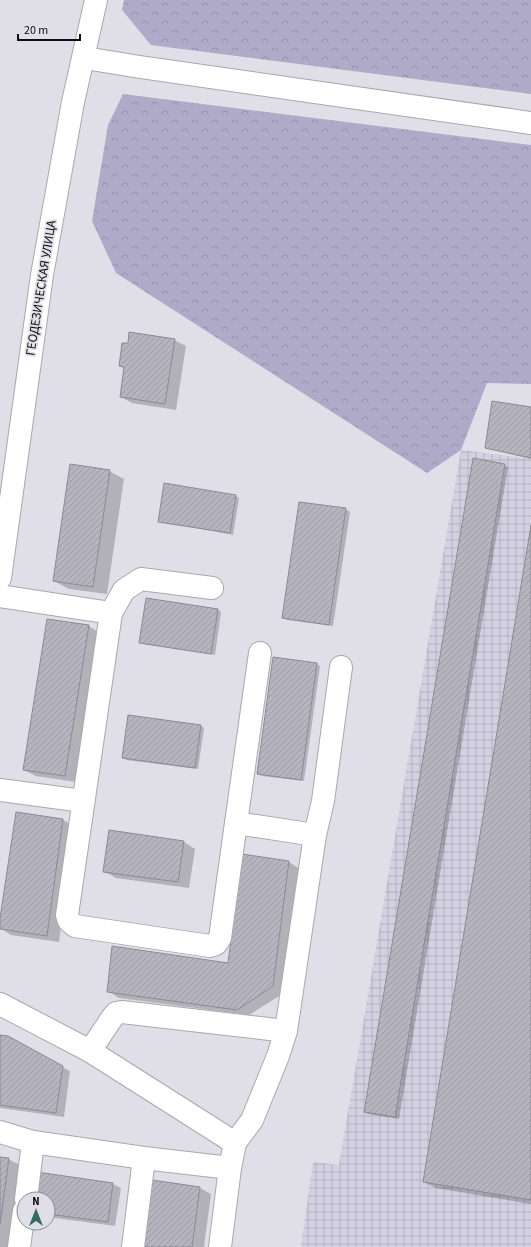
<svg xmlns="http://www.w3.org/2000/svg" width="531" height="1247" font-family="'Source Sans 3',sans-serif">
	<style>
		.industrial { fill: url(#industrial-grid) }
		.forest { fill: url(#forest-crowns) }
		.shadow { fill: #0003 }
		.building { fill: url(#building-hatch); stroke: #8b8a93 }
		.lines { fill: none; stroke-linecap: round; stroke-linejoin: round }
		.minor-casing { stroke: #a9a7b0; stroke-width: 24 }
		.minor { stroke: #fff; stroke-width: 22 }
		.labels { text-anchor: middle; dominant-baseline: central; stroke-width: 3.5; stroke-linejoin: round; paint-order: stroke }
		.street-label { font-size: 13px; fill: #0d0d10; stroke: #e0dee7 }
	</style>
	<defs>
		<pattern id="industrial-grid" width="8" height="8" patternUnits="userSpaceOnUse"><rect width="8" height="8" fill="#d3d0e1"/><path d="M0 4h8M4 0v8" fill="none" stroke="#b4b1c0"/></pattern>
		<pattern id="forest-crowns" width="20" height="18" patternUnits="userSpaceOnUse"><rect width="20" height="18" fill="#b0aac9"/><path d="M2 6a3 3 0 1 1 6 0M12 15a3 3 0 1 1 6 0" fill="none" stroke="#9691ac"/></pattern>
		<pattern id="building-hatch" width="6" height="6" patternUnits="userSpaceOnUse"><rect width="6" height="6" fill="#b6b4be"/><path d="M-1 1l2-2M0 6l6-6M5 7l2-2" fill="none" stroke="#9b9aa2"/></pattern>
	</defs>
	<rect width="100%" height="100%" fill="#e0dee7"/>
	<polygon class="industrial" points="461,450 531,459 531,1247 301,1247 313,1162 339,1165"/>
	<g class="forest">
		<polygon points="124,0 531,0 531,94 151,45 122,10"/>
		<polygon points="123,94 531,145 531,384 487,383 461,450 427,473 116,273 92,221 108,125"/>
	</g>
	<g class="shadow">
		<polygon points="174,340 186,346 176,410 132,403 121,397 125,369 120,366"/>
		<polygon points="531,409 531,459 486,448"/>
		<polygon points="504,465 508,467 399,1119 368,1114 365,1112"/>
		<polygon points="109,471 124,479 107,594 69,589 54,581"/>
		<polygon points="235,496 239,498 233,535 159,521"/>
		<polygon points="300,503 346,509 350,512 333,626 287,620 283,618"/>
		<polygon points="531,531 531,1204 436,1188 424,1182"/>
		<polygon points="218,610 221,612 215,655 144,644 140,642"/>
		<polygon points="48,620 89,626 100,633 76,782 36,776 24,770"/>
		<polygon points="316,664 320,666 304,781 262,776 258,774"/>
		<polygon points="201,726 204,728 198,769 126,760 123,757"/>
		<polygon points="63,820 74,826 59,942 11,935 0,928 0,925"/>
		<polygon points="184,842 195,849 189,888 116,878 104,871"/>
		<polygon points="289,862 300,869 284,993 249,1015 119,998 108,991 229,964"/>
		<polygon points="0,1036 70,1071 64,1117 0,1108"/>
		<polygon points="0,1158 8,1159 20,1165 9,1247 0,1247"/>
		<polygon points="38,1173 113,1184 121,1188 115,1226 48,1217 48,1199"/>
		<polygon points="200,1188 211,1194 204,1247 145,1247"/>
	</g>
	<g class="building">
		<polygon points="129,332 175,339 165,404 120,397 124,367 119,366 122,343 128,343"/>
		<polygon points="492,401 531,407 531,458 485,448"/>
		<polygon points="473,458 505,464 395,1117 364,1112"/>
		<polygon points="70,464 110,470 93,587 53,581"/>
		<polygon points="164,483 236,495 230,533 158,522"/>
		<polygon points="299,502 346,508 329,625 282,618"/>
		<polygon points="531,525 531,1200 423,1182"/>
		<polygon points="146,598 218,609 211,654 139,643"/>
		<polygon points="47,619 89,625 65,776 23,770"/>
		<polygon points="273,657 317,663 301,780 257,774"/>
		<polygon points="128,715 201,725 195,768 122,758"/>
		<polygon points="16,812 63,819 47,936 0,929 0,918"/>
		<polygon points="109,830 184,841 178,882 103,872"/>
		<polygon points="242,854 289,861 273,986 237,1010 107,992 112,946 228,963"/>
		<polygon points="0,1035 8,1036 63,1066 56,1113 0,1105"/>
		<polygon points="0,1157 9,1158 0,1224"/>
		<polygon points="37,1172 113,1183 108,1222 48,1214 48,1199 33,1199"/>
		<polygon points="152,1180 200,1187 192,1247 144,1247"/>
	</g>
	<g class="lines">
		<defs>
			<g id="minor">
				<polyline points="85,58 140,67 531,123"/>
				<polyline points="0,578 42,275 73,102 96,0"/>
				<polyline points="0,596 111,613 67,915 69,921 75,926 210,946 216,944 220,938 236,823 315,835"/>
				<polyline points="111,613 124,590 141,579 212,588"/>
				<polyline points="0,790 83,801"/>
				<polyline points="236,823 260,653"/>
				<polyline points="0,1004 90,1051 112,1018 116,1013 122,1012 286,1031"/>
				<polyline points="90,1051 235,1143"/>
				<polyline points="0,1132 33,1142 144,1158 230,1168 220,1247"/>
				<polyline points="230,1168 235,1143 252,1120 278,1056 286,1031 315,835 323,801 341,667"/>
				<polyline points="26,1199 33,1142"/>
				<polyline points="19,1247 24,1211"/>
				<polyline points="133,1247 144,1158"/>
			</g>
		</defs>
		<use href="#minor" class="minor-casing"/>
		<use href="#minor" class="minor"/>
	</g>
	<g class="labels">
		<g class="street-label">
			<text transform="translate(41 288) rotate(-81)">ГЕОДЕЗИЧЕСКАЯ УЛИЦА</text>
		</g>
	</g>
	<g transform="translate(36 1211)"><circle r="19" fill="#e0dee7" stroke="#8c8a91"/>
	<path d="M0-3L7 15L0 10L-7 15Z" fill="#326e59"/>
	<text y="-6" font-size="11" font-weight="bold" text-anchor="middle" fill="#0d0d10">N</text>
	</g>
	<path d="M18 34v6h62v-6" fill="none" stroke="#0d0d10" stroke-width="2"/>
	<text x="24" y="34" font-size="12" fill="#0d0d10" stroke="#e0dee7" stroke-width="3" paint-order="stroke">20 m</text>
</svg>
